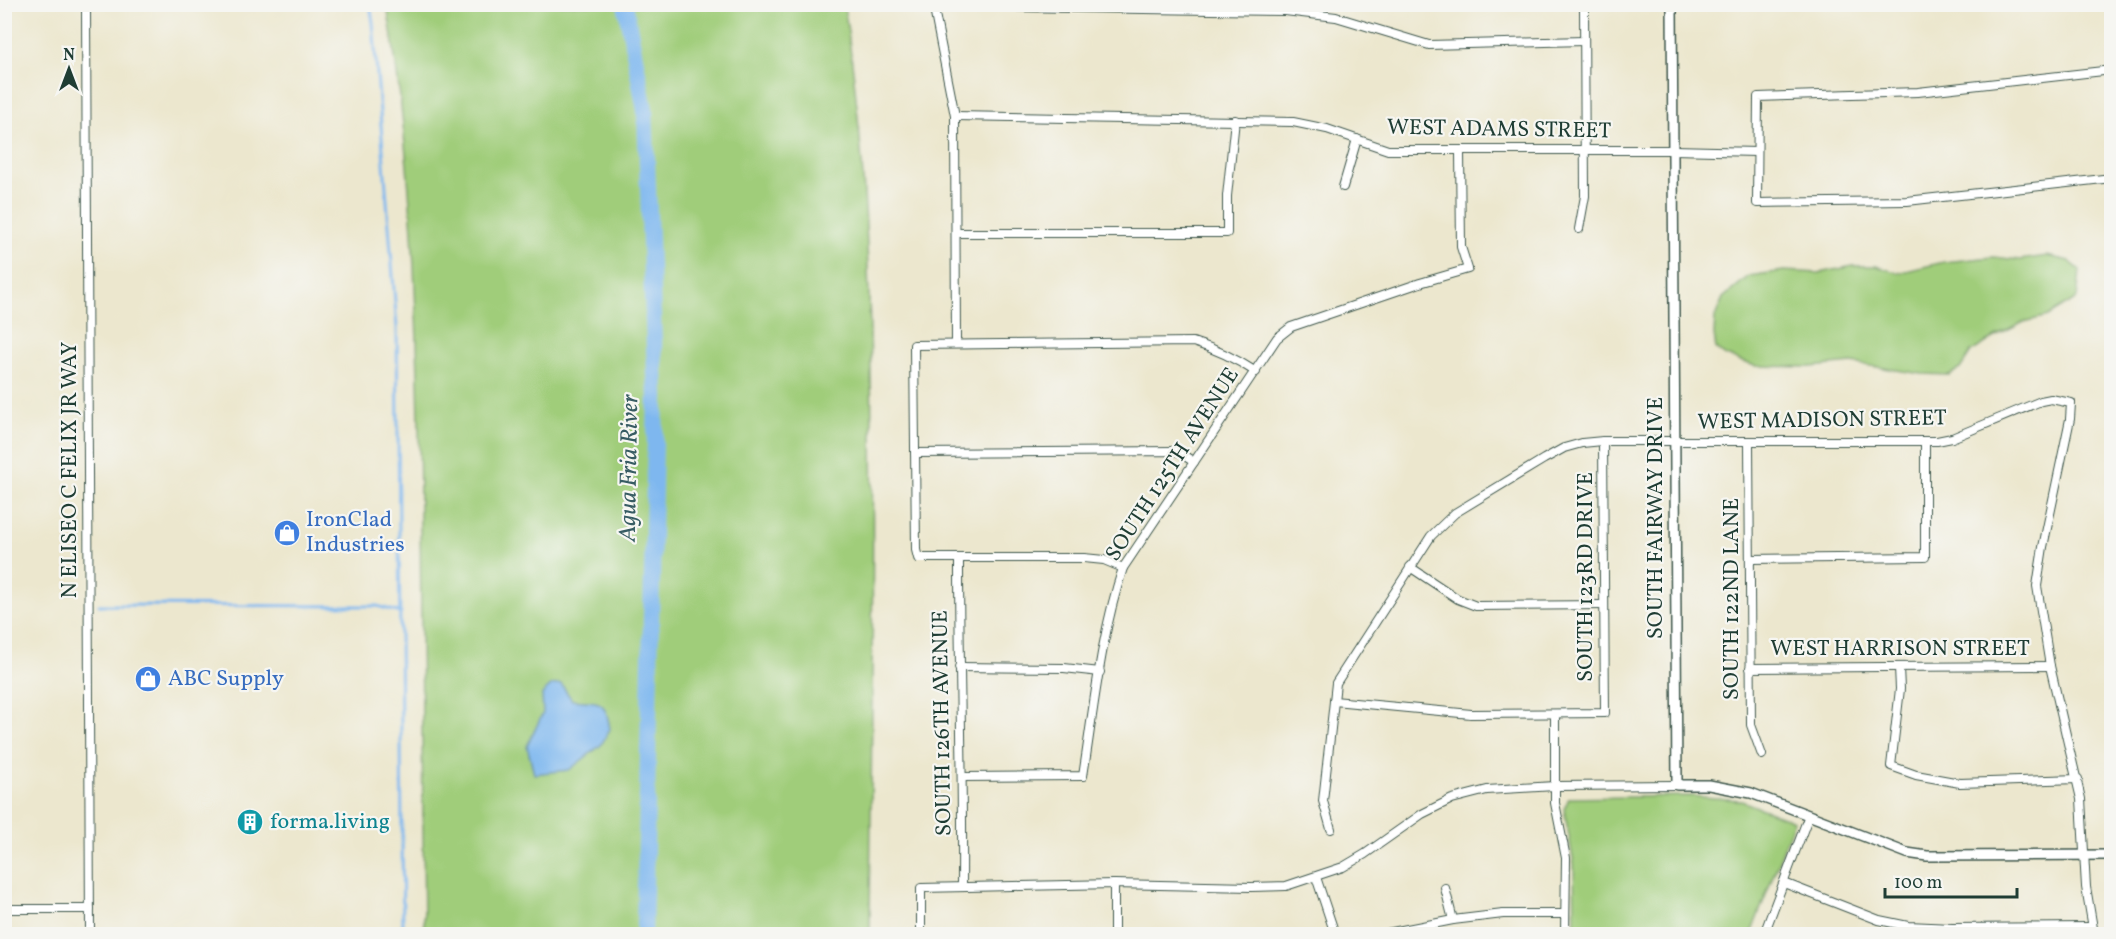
<svg xmlns="http://www.w3.org/2000/svg" width="2116" height="939" font-family="Vollkorn,serif">
	<style>
		.green { fill: #a0cd7a; stroke: #608557; stroke-width: 1.5 }
		.water { fill: #7eb7ef; stroke: #4e7a92; stroke-width: 1.5 }
		.lines { fill: none; stroke-linecap: round; stroke-linejoin: round }
		.stream { stroke: #7eb7ef; stroke-width: 3 }
		.river { stroke: #7eb7ef; stroke-width: 16 }
		.minor-casing { stroke: #3e564b; stroke-width: 10 }
		.tertiary-casing { stroke: #3e564b; stroke-width: 12 }
		.minor { stroke: #fff; stroke-width: 8 }
		.tertiary { stroke: #fff; stroke-width: 9 }
		.labels { text-anchor: middle; dominant-baseline: central; stroke-width: 4.5; stroke-linejoin: round; paint-order: stroke }
		.street-label { font-size: 22px; fill: #1f3d34; stroke: #f6f6f2 }
		.shop-label { font-size: 22px; fill: #366cbe; stroke: #f6f6f2; text-anchor: start }
		.culture-label { font-size: 22px; fill: #0d838f; stroke: #f6f6f2; text-anchor: start }
		.water-label { font-size: 24px; font-style: italic; fill: #375c63; stroke: #f6f6f2 }
	</style>
	<rect width="100%" height="100%" fill="#f6f6f2"/>
	<filter id="ink" filterUnits="userSpaceOnUse"><feTurbulence type="fractalNoise" baseFrequency=".0167" numOctaves="2"/><feDisplacementMap in="SourceGraphic" scale="12" xChannelSelector="R" yChannelSelector="G"/><feConvolveMatrix kernelMatrix="1 2 1 2 8 2 1 2 1" color-interpolation-filters="sRGB"/></filter>
	<filter id="wash" filterUnits="userSpaceOnUse"><feTurbulence type="fractalNoise" baseFrequency=".008" numOctaves="4" result="noise"/><feDisplacementMap in="SourceGraphic" scale="24" xChannelSelector="R" yChannelSelector="G"/><feGaussianBlur stdDeviation="1.35" result="paint"/><feColorMatrix in="noise" values="0 0 0 0 0 0 0 0 0 0 0 0 0 0 0 0 0 1.4 0 .05"/><feComposite in="paint" operator="in"/></filter>
	<g filter="url(#wash)">
		<rect width="100%" height="100%" fill="#ece7ce"/>
		<g class="green">
			<path d="M387 5H844C866 145 870 287 872 429 874 598 871 766 870 934H424C423 796 421 657 420 518 419 346 415 174 387 5Z"/>
			<polygon points="2047,256 2069,261 2080,270 2077,298 2048,316 2024,322 1997,336 1971,352 1960,369 1949,375 1922,374 1852,363 1810,367 1755,366 1726,356 1716,349 1714,335 1715,317 1723,298 1749,276 1784,271 1819,273 1853,266 1876,266 1898,273 1944,262 1993,257 2020,260"/>
			<polygon points="1691,796 1739,800 1794,821 1751,934 1575,934 1574,864 1564,809 1569,798"/>
		</g>
		<path class="water" d="M561 684 572 700C600 703 605 697 610 729L601 745 569 770 534 774 527 746 543 713 542 694 552 685Z"/>
		<g class="lines">
			<g class="stream">
				<polyline points="370,4 373,23 397,328 403,934"/>
				<polyline points="99,605 377,606 401,613"/>
			</g>
			<polyline class="river" points="625,4 645,110 656,396 644,934"/>
		</g>
	</g>
	<g filter="url(#ink)">
		<g class="lines">
			<defs>
				<g id="minor">
					<polyline points="86,4 90,934"/>
					<polyline points="933,4 955,116 956,344"/>
					<polyline points="934,6 1285,11 1336,17 1429,45 1584,41"/>
					<polyline points="2112,70 1918,92 1758,97 1757,203 1907,201 2112,178"/>
					<polyline points="955,116 1293,122 1327,129 1388,150 1673,150 1757,152"/>
					<polyline points="1343,187 1357,139"/>
					<polyline points="1579,229 1585,196 1584,4"/>
					<polyline points="956,233 1227,233 1227,196 1235,120"/>
					<polyline points="1749,441 1751,725 1762,755"/>
					<polyline points="915,453 1177,451 1194,462"/>
					<path d="M959 559C959 668 963 778 962 887"/>
					<polyline points="1751,559 1925,557 1925,441"/>
					<polyline points="1410,567 1458,599 1476,606 1604,605"/>
					<path d="M1123 568 1104 560 1084 558H918L916 550 914 345 1193 342C1216 349 1235 358 1256 372"/>
					<polyline points="959,667 1064,668 1100,672"/>
					<polyline points="1899,667 1900,689 1891,766 1916,775 1960,783 2078,779"/>
					<polyline points="1750,668 2050,666"/>
					<polyline points="1334,701 1471,714 1605,713 1603,441"/>
					<polyline points="1555,714 1555,803 1566,858 1565,934"/>
					<path d="M963 777 1083 776C1094 707 1101 634 1123 568L1277 338 1291 327 1420 283 1468 269 1461 247 1460 151"/>
					<polyline points="1331,829 1323,801 1336,683 1431,536 1455,513 1544,459 1564,448 1582,443 1603,441 1937,441 1952,438 2041,401 2051,399 2071,403 2070,419 2043,547 2037,586 2050,666 2081,799 2086,887 2094,934"/>
					<polyline points="1316,877 1335,934"/>
					<polyline points="1784,883 1879,920 1908,926 1952,928 2091,927"/>
					<polyline points="1114,884 1114,934"/>
					<polyline points="1445,888 1453,920"/>
					<polyline points="4,909 90,909"/>
					<polyline points="921,934 921,888 1114,884 1251,887 1286,886 1343,867 1365,854 1422,814 1452,799 1487,790 1555,786 1677,785"/>
					<polyline points="1382,934 1453,920 1503,914 1565,914"/>
					<polyline points="1764,934 1809,815"/>
				</g>
				<polyline id="tertiary" points="1672,4 1677,785 1709,785 1751,793 1907,853 1927,856 2112,855"/>
			</defs>
			<use href="#minor" class="minor-casing"/>
			<use href="#tertiary" class="tertiary-casing"/>
			<use href="#minor" class="minor"/>
			<use href="#tertiary" class="tertiary"/>
		</g>
	</g>
	<defs>
		<symbol id="shop-disc" viewBox="-11 -11 22 22"><circle r="9.5" fill="#3f7fe0" stroke="#f6f6f2"/><path d="M-5-2.5h2.3a2.7 3.5 0 0 1 5.4 0H5L5.5 6h-11ZM-1.5-2.5h3a1.5 2.3 0 0 0-3 0Z" fill="#fff"/></symbol>
		<symbol id="building-disc" viewBox="-11 -11 22 22"><circle r="9.5" fill="#0f9aa8" stroke="#f6f6f2"/><path d="M-4-6H4V6H1V3H-1V6H-4ZM-2.5-4.3h1.7v1.8h-1.7ZM.8-4.3h1.7v1.8H.8ZM-2.5-1h1.7V.8h-1.7ZM.8-1h1.7V.8H.8Z" fill="#fff"/></symbol>
	</defs>
	<g fill-rule="evenodd">
		<use href="#shop-disc" x="272" y="518" width="30" height="30"/>
		<use href="#shop-disc" x="133" y="664" width="30" height="30"/>
		<use href="#building-disc" x="235" y="807" width="30" height="30"/>
	</g>
	<g class="labels">
		<g class="street-label">
			<text transform="translate(1499 130) rotate(1)">WEST ADAMS STREET</text>
			<text transform="translate(1822 421) rotate(-1)">WEST MADISON STREET</text>
			<text transform="translate(1173 465) rotate(-57)">SOUTH 125TH AVENUE</text>
			<text transform="translate(70 470) rotate(-90)">N ELISEO C FELIX JR WAY</text>
			<text transform="translate(1656 518) rotate(-90)">SOUTH FAIRWAY DRIVE</text>
			<text transform="translate(1586 577) rotate(-90)">SOUTH 123RD DRIVE</text>
			<text transform="translate(1732 599) rotate(-90)">SOUTH 122ND LANE</text>
			<text x="1900" y="649">WEST HARRISON STREET</text>
			<text transform="translate(943 723) rotate(-91)">SOUTH 126TH AVENUE</text>
		</g>
		<g class="shop-label">
			<text x="306" y="520">IronClad<tspan x="306" dy="25">Industries</tspan></text>
			<text x="168" y="679">ABC Supply</text>
		</g>
		<g class="culture-label">
			<text x="270" y="822">forma.living</text>
		</g>
		<g class="water-label">
			<text transform="translate(630 468) rotate(-89)">Agua Fria River</text>
		</g>
	</g>
	<rect width="2116" height="939" fill="none" stroke="#f6f6f2" stroke-width="24"/>
	<g transform="translate(69 69)" stroke="#f6f6f2" stroke-width="4.5" paint-order="stroke">
	<path d="M0-4.5L10 22L0 15L-10 22Z" fill="#1f3d34"/>
	<text y="-9" font-size="16" font-weight="bold" text-anchor="middle" fill="#1f3d34">N</text>
	</g>
	<path d="M1885 888v9h132v-9" fill="none" stroke="#1f3d34" stroke-width="3"/>
	<text x="1894" y="888" font-size="18" fill="#1f3d34" stroke="#f6f6f2" stroke-width="4.5" paint-order="stroke">100 m</text>
</svg>
